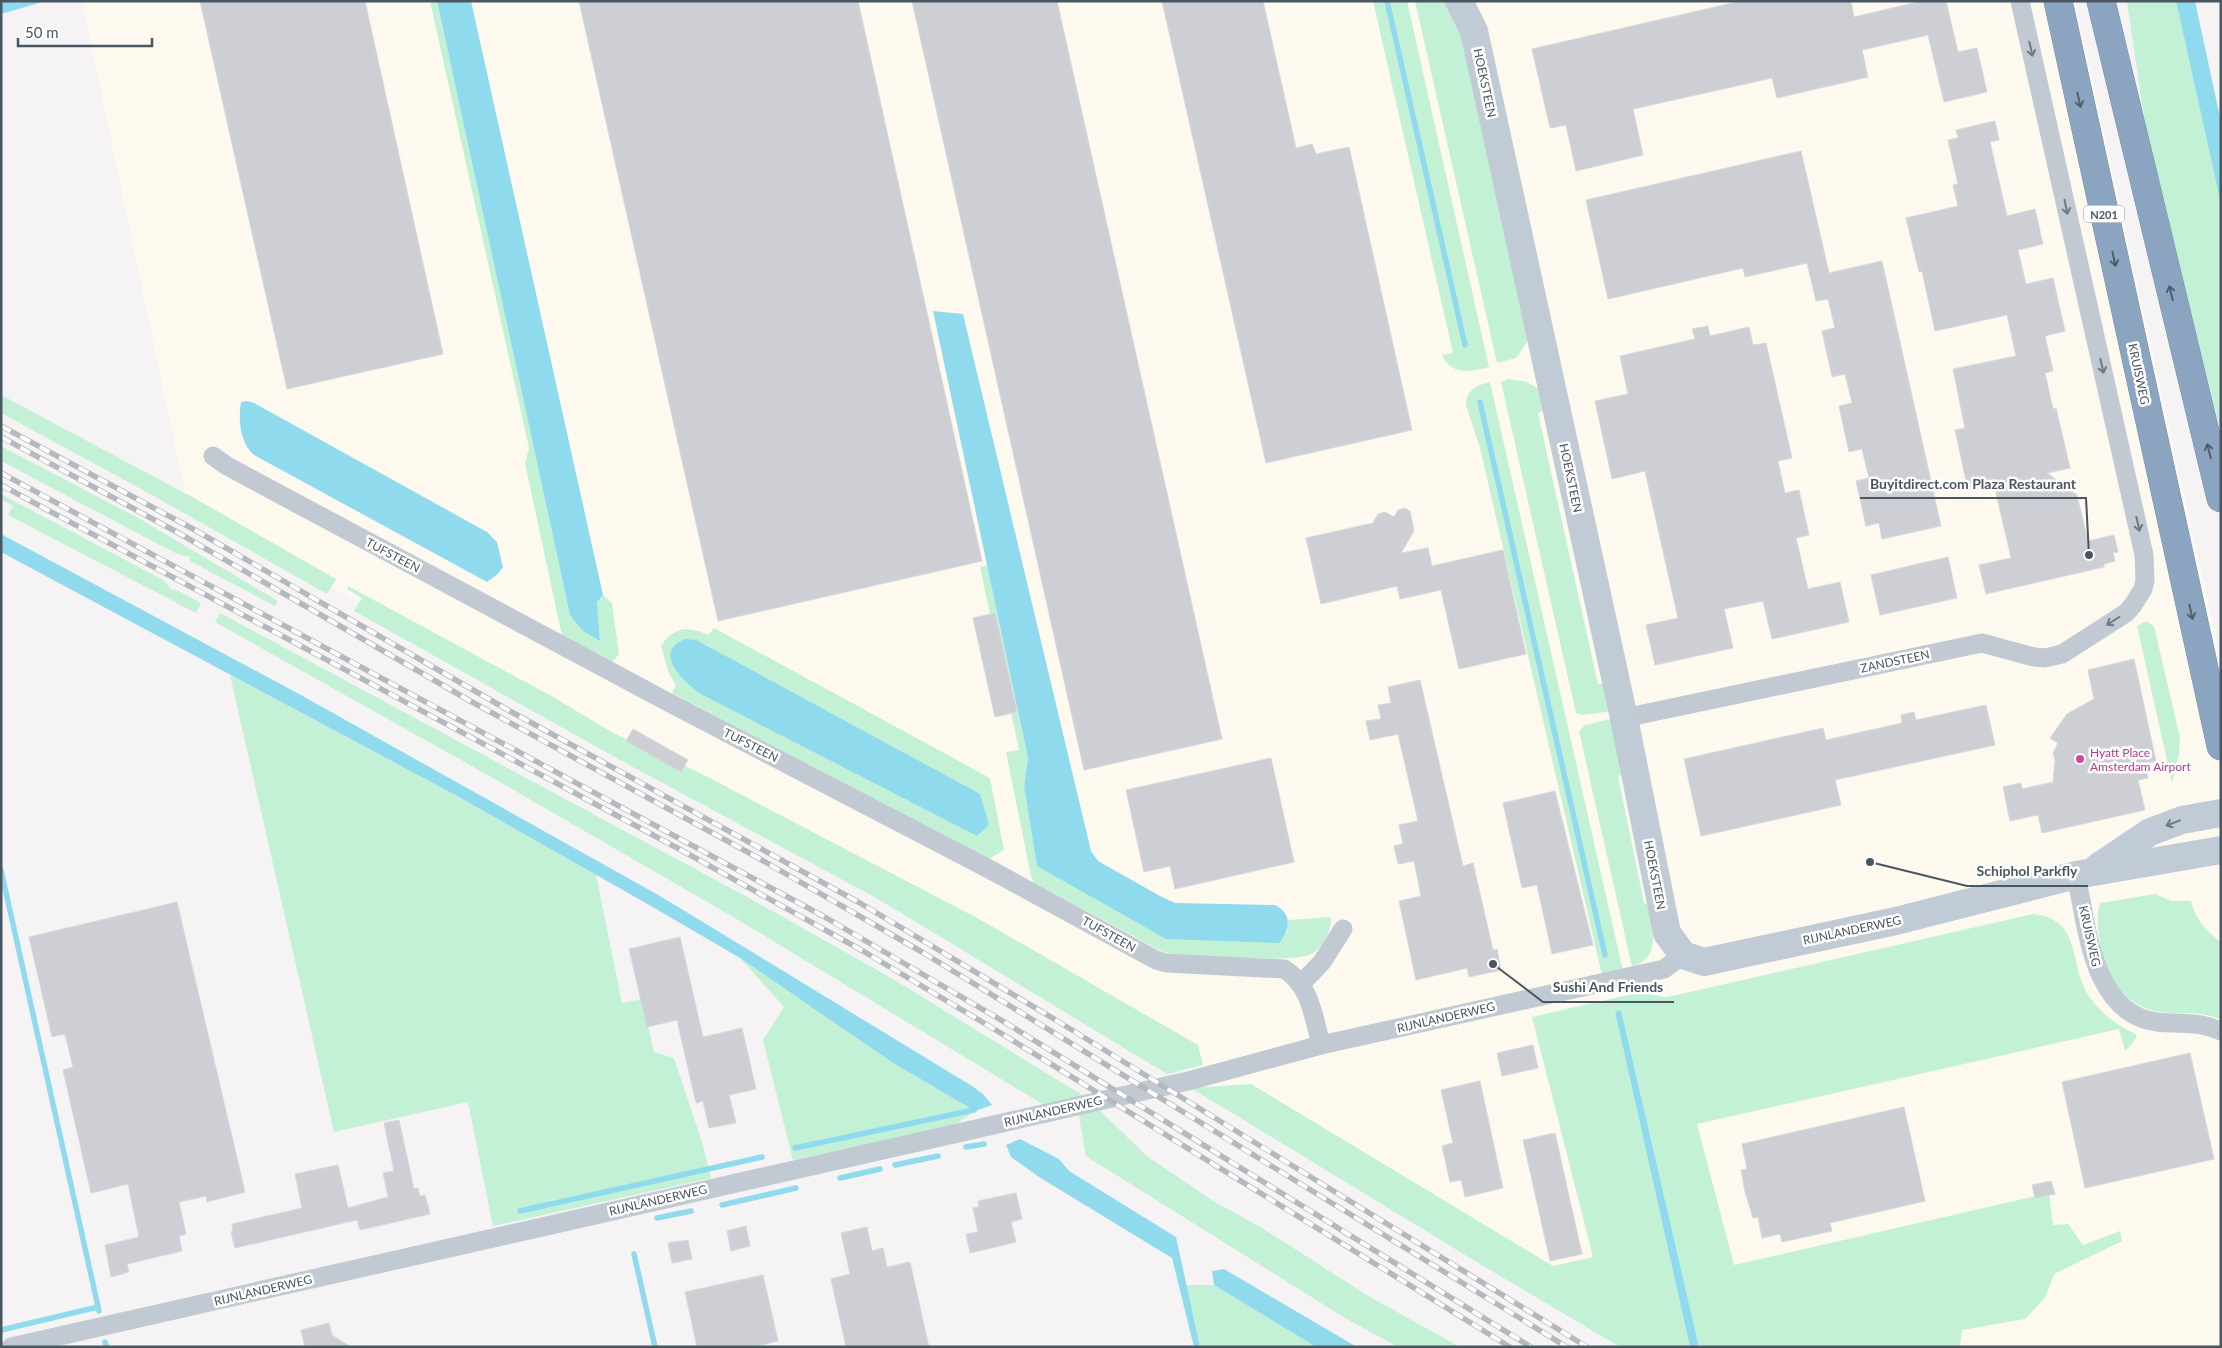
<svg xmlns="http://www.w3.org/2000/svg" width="2222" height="1348" font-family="Lato,sans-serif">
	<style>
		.commercial { fill: #fdf9ef }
		.green { fill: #c3f1d5 }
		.water { fill: #90daee }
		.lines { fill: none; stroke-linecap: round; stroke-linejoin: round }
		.stream { stroke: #90daee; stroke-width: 5.5 }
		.building { fill: #cdcfd5; stroke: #d7d9de }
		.highway-casing { stroke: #7690ad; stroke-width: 29 }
		.street { stroke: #c1cad2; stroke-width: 19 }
		.secondary { stroke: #c1cbd6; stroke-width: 28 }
		.highway { stroke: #8ba5c1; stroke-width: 28 }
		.rail-casing { stroke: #b5b8bd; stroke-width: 5.5 }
		.rail { stroke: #fff; stroke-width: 4; stroke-dasharray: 11; stroke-linecap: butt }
		.oneway { stroke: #6e7983 }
		.oneway2 { stroke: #505e6b }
		.oneway3 { stroke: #6e7984 }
		.hotel-dot { fill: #d1479c; stroke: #fff; stroke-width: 2 }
		.labels { text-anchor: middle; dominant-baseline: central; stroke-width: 5; stroke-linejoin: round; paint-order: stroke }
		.shield { fill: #fff; stroke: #808990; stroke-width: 1 }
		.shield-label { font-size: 11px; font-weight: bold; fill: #4a5661 }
		.street-label { font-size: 12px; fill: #4a5661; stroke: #fff }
		.hotel-label { font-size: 12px; fill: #b23c85; stroke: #fff; text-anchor: start }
		.leader { fill: none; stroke: #4a5661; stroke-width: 2 }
		.callout-dot { fill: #4a5661; stroke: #fff; stroke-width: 2 }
		.callout-label { font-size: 14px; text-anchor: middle; font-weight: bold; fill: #4a5661; stroke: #fff; stroke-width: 5; stroke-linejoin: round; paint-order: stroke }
	</style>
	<rect width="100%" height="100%" fill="#f5f3f3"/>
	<polygon class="commercial" points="82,1 2075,1 2221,660 2221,1347 1619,1347 1194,1078 601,736 341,592 187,503"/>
	<g class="green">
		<polygon points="430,1 437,1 570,615 600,640 597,601 603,595 612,603 619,654 614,660 610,662 562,636 525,463 529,448"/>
		<path d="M1373 1H1407L1489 367C1470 372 1452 376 1442 355L1453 353Z"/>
		<polygon points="1415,1 1447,1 1456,9 1530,338 1516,358 1497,363"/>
		<polygon points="2127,1 2176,1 2221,204 2221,432 2153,165 2142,104"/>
		<polygon points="1508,379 1527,382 1542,391 1545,409 1538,413 1598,684 1607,683 1614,711 1582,715 1576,713 1501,382"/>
		<path d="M1490 382 1623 971 1602 975 1480 448 1466 405C1466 390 1477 385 1490 382Z"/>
		<polygon points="1,395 194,498 336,579 327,594 152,495 1,413"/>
		<polygon points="1,446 140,519 278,601 275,606 190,561 190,557 177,554 1,461"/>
		<polygon points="1,494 163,580 172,590 175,589 201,603 196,613 8,515 13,506 1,499"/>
		<path d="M987 565 1028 758 1024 787 1037 866 1287 933 1288 920 1331 917C1332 929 1324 946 1313 953 1294 965 1199 955 1172 954L1161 951 1034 883 1031 876 1006 752 1019 750 980 567Z"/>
		<polygon points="348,586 555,698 613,733 698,772 979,919 1198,1045 1203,1065 1167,1074 878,899 631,766 354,611 362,598 347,589"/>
		<polygon points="220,613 749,898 893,979 1082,1095 1044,1105 735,918 493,778 215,622"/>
		<polygon points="2146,621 2154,626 2180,738 2179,754 2172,783 2137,626"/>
		<path d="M714 628 990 778 1004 850 989 859 672 693 676 685 669 674 661 646C674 626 688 626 708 635Z"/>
		<polygon points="230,675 457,796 596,875 622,1003 642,999 654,1052 674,1058 702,1142 711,1178 493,1226 468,1102 334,1132"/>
		<path d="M1615 718 1626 773 1618 776 1644 903 1647 904C1652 927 1663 957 1632 967L1579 731 1585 725Z"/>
		<path d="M2155 894 2172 901H2191C2196 921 2206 930 2221 943V1019C2211 1016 2201 1013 2191 1013 2180 1013 2170 1014 2160 1012 2127 1007 2107 980 2101 949 2099 933 2095 919 2100 903Z"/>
		<path d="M2033 914C2083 919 2068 964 2089 996 2101 1014 2117 1025 2137 1035L2133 1043 2125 1051 2119 1029 1697 1124 1734 1265 2049 1193 2053 1225 2068 1224 2083 1245 2120 1231 2122 1241 2054 1274 2045 1298 2025 1319 1962 1330 1960 1347H1699L1621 1010 1615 1012 1690 1347H1620L1480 1264 1191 1088 1251 1084 1553 1266 1593 1257 1532 1017 1641 992 1664 997 1672 996Z"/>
		<polygon points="740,958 893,1063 975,1111 953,1126 793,1160 763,1040 784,1007"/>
		<polygon points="1096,1107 1148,1157 1215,1202 1262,1228 1370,1297 1460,1347 1398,1347 1345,1318 1086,1156 1078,1111"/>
		<polygon points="1186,1285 1214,1285 1316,1347 1200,1347"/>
	</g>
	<g class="water">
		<polygon points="1,1 46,1 1,14"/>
		<polygon points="437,1 471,1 603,595 597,602 600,641 583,631 570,615"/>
		<polygon points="2176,1 2195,1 2221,122 2221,204"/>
		<path d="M933 311 963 314 1091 851 1098 861 1160 896 1175 903 1275 905C1293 914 1290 929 1279 943L1166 939 1037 866 1024 787 1028 758Z"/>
		<path d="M247 401 254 403 487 532 497 542 503 567 498 574 487 582 254 455C240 443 238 420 241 402Z"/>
		<polygon points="1,534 299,694 660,896 972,1086 983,1094 992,1105 975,1111 893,1063 740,958 651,906 457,796 1,552"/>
		<path d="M685 639 696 640 980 794 989 825 977 836 699 693C683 680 652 653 685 639Z"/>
		<polygon points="1621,1010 1699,1347 1690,1347 1615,1012"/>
		<polygon points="1020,1139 1059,1159 1069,1171 1176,1237 1200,1347 1194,1347 1172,1258 1039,1177 1011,1157 1006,1145"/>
		<polygon points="1224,1269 1357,1347 1316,1347 1214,1285 1212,1271"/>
	</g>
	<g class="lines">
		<g class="stream">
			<polyline points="1387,1 1465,345"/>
			<polyline points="1480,402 1605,955"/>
			<polyline points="1,870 99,1311"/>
			<polyline points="966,1147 984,1144"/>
			<polyline points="795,1148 974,1110"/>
			<polyline points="895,1165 938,1156"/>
			<polyline points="840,1178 880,1169"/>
			<polyline points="722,1205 796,1188"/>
			<polyline points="520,1211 762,1157"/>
			<polyline points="657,1218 691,1211"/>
			<polyline points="634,1254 655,1347"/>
			<polyline points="1,1330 98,1307"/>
			<polyline points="105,1342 107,1347"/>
		</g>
	</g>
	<g class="building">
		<polygon points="200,1 365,1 443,354 287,389"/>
		<polygon points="579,1 858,1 982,561 718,621"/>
		<polygon points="912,1 1057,1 1222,739 1084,770"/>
		<polygon points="1162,1 1263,1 1296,148 1312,144 1316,154 1349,147 1412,430 1266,463"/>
		<polygon points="1741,1 1851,1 1854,17 1922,1 1946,1 1958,52 1977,48 1987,92 1944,102 1928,35 1862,50 1868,77 1777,98 1772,78 1633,109 1643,155 1576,171 1566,125 1550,128 1532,49"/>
		<polygon points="1995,121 1999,140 1990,142 2007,216 2035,209 2043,244 2018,250 2026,284 2053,278 2065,331 2045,336 2053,371 2045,373 2053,409 2056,408 2070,468 2047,473 2077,495 2088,541 2114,535 2118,552 2113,553 2115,561 2104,564 2104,567 1986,594 1979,565 2011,558 1994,484 1968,490 1955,430 1965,428 1953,369 2016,356 2007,315 1935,331 1922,271 1919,272 1906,218 1958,206 1953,185 1958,184 1948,140 1958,138 1956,130"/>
		<polygon points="1801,151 1829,273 1882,261 1941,526 1882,539 1879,523 1866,526 1856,481 1869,478 1862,449 1849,452 1839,406 1852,403 1845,374 1832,377 1822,331 1835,328 1828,299 1816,301 1807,263 1745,277 1743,268 1608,299 1586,200"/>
		<polygon points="1708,326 1710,336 1749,327 1753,345 1766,343 1792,458 1778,461 1785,493 1799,490 1809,535 1796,538 1808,589 1840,582 1849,622 1772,639 1763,601 1724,609 1733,648 1655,665 1646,625 1678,618 1645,471 1612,479 1595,401 1628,394 1620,356 1695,339 1692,329"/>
		<polygon points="1405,508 1410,511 1414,531 1401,553 1428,548 1432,566 1503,550 1526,654 1459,669 1441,590 1400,599 1397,586 1321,604 1306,538 1373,523 1378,514 1385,512 1394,517 1398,510"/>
		<polygon points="1948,557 1957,598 1880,615 1871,575"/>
		<polygon points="995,613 1017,712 995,717 973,618"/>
		<polygon points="2134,659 2156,761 2145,764 2148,778 2138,780 2145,810 2042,833 2038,815 2010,821 2003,787 2021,783 2022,789 2053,782 2055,760 2053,753 2058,743 2050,738 2067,714 2094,699 2088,670"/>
		<polygon points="1420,680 1463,866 1473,863 1493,950 1497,949 1501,970 1469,977 1467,968 1416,980 1399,901 1421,896 1414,861 1398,864 1394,846 1403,844 1399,825 1418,821 1398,734 1370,740 1366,721 1381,719 1378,705 1391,703 1388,687"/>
		<polygon points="1986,705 1995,745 1835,780 1841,805 1701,836 1684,759 1823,728 1826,740 1902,723 1901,715 1914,712 1916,720"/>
		<polygon points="633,729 688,760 681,772 626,741"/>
		<polygon points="1271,758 1294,862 1175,889 1170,866 1144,872 1126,790"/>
		<polygon points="1555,791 1593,945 1552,954 1537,885 1522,888 1503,803"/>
		<polygon points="177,902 245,1192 207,1202 206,1196 179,1202 186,1234 179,1236 182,1251 127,1264 129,1272 111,1277 105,1245 139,1237 128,1184 91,1193 63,1070 73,1067 65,1034 52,1037 29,937"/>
		<polygon points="680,937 703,1037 742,1028 756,1089 729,1095 736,1123 709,1128 703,1101 696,1103 677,1020 647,1027 629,949"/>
		<polygon points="1533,1045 1538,1068 1502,1076 1497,1053"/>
		<polygon points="2190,1053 2214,1159 2085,1188 2062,1082"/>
		<polygon points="1480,1081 1503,1188 1465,1197 1461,1180 1450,1182 1442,1146 1453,1143 1441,1090"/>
		<polygon points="1904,1107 1925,1201 1830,1223 1832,1231 1782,1242 1780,1234 1762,1238 1758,1217 1753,1218 1745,1192 1741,1170 1747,1169 1742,1144"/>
		<polygon points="399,1120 414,1189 418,1188 420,1196 425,1195 430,1214 360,1230 357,1220 235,1248 231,1232 233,1231 232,1224 302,1208 295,1174 338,1165 348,1208 388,1197 383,1173 394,1171 384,1123"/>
		<polygon points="1555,1133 1582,1254 1550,1261 1523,1140"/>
		<polygon points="2051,1181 2055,1194 2035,1198 2032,1185"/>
		<polygon points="1016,1193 1022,1219 1011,1222 1016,1242 970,1253 966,1234 978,1232 973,1208 979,1207 978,1201"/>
		<polygon points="746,1226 750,1246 731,1251 727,1231"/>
		<polygon points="867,1227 872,1251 883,1248 887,1267 910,1262 929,1347 846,1347 831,1279 850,1274 841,1233"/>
		<polygon points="688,1240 692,1259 672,1263 668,1243"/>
		<polygon points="763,1275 778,1341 753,1347 697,1347 685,1292"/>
		<polygon points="329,1323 332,1335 351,1347 305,1347 301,1330"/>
	</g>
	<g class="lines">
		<defs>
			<g id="highway">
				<polyline points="2058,1 2221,746"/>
				<polyline points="2101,1 2221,498"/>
			</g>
		</defs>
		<use href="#highway" class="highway-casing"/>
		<g class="street">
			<path d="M213 456 227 466 664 700 989 869 1156 960 1166 963 1284 969C1310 984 1314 1018 1321 1045"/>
			<polyline points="1624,718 1982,643 2034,657 2045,658 2062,654 2126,613 2133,605 2143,589 2145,580 2144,555 2020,1"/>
			<path d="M2076 875C2087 925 2092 1014 2157 1022 2183 1025 2194 1020 2221 1031"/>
			<polyline points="1301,984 1322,962 1343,929"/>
			<polyline points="11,1347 1188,1081 1321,1045 1664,969 1683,955"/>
		</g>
		<g class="secondary">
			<polyline points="1459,1 1474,31 1624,718 1667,933 1683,955 1704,962 1896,921 2076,875 2221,850"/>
			<polyline points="2098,867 2150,832 2182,820 2221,813"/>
		</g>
		<use href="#highway" class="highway"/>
		<defs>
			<g id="rail">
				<polyline points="1,426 193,529 508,710 860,903 1059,1022 1587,1347"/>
				<polyline points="1,437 175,531 472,702 753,855 922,952 1567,1347"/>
				<polyline points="1,473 823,916 1006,1023 1531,1347"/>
				<polyline points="1,485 681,850 863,951 994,1029 1510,1347"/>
			</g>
		</defs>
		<use href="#rail" class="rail-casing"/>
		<use href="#rail" class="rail"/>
	</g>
	<defs><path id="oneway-shaft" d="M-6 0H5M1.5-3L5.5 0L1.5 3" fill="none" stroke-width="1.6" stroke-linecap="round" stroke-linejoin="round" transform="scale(1.25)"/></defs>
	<g class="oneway">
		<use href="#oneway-shaft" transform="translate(2031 49) rotate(77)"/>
		<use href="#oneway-shaft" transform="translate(2066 207) rotate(78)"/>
		<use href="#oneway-shaft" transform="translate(2102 366) rotate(77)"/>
		<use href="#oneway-shaft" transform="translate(2138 524) rotate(77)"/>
		<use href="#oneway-shaft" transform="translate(2113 621) rotate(148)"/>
	</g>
	<g class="oneway2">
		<use href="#oneway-shaft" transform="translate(2079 100) rotate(78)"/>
		<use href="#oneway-shaft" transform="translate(2114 259) rotate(78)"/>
		<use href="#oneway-shaft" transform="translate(2171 293) rotate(-104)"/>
		<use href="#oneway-shaft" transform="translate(2209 451) rotate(-104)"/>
		<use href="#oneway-shaft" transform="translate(2191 612) rotate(78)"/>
	</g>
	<use class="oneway3" href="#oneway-shaft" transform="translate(2173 823) rotate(159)"/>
	<circle class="hotel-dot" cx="2080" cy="759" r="5"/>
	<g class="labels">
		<rect class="shield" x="2084" y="205.5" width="40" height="17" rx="4"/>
		<g class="shield-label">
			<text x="2104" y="214">N201</text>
		</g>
		<g class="street-label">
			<text transform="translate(1485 83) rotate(78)">HOEKSTEEN</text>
			<text transform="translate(2139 374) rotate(78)">KRUISWEG</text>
			<text transform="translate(1571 478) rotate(78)">HOEKSTEEN</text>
			<text transform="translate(393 555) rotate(28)">TUFSTEEN</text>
			<text transform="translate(1895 661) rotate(-12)">ZANDSTEEN</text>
			<text transform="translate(751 745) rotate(27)">TUFSTEEN</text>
			<text transform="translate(1655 875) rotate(79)">HOEKSTEEN</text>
			<text transform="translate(1852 930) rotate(-12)">RIJNLANDERWEG</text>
			<text transform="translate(1109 934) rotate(29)">TUFSTEEN</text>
			<text transform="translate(2090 936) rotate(77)">KRUISWEG</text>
			<text transform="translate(1446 1017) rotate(-13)">RIJNLANDERWEG</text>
			<text transform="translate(1053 1111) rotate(-13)">RIJNLANDERWEG</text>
			<text transform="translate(658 1200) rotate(-13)">RIJNLANDERWEG</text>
			<text transform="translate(263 1290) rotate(-13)">RIJNLANDERWEG</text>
		</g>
		<g class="hotel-label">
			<text x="2090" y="752">Hyatt Place<tspan x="2090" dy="14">Amsterdam Airport</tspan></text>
		</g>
	</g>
	<path class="leader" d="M2089 555L2086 498H1860M1870 862L1967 886H2088M1493 964L1543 1002H1674"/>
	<g class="callout-dot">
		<circle cx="2089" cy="555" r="5"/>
		<circle cx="1870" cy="862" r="5"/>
		<circle cx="1493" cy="964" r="5"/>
	</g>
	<g class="callout-label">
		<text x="1973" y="489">Buyitdirect.com Plaza Restaurant</text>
		<text x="2027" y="876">Schiphol Parkfly</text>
		<text x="1608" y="992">Sushi And Friends</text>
	</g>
	<rect width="2222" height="1348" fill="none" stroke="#4a5661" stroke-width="5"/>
	<path d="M18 38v8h134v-8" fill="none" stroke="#4a5661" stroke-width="2.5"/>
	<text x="25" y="38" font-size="15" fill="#4a5661" stroke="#ffffff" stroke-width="4" paint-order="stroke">50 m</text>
</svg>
